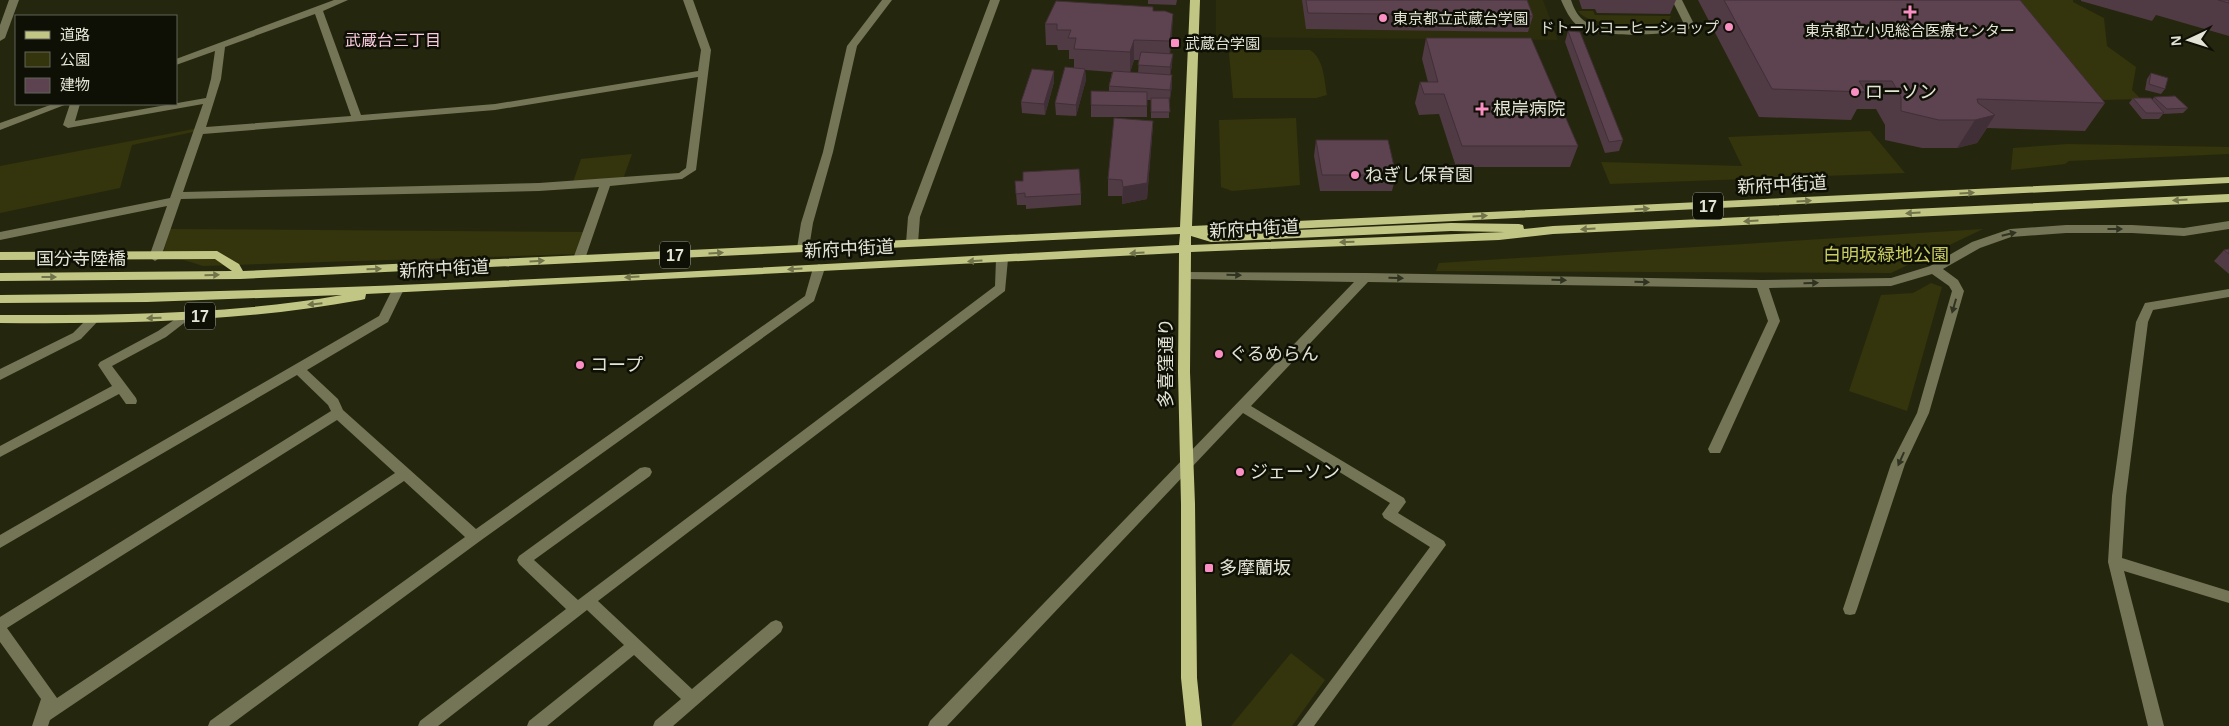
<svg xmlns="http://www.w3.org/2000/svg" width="2229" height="726" font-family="Arial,'Noto Sans JP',sans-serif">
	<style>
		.built { fill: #2c2d0d }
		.green { fill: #34350c }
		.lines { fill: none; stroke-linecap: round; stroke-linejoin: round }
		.minor { fill: #737556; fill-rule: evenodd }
		.major { fill: #c2c685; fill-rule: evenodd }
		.wall { fill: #503a44; fill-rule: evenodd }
		.shaded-wall { fill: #412f37 }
		.building { fill: #5d434f; stroke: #412f37 }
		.oneway { fill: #71744b }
		.oneway2 { fill: #313321 }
		.poi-dot { fill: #fb8fc4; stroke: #0e0f05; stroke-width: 2 }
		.labels { text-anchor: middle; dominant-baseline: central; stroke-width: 5; stroke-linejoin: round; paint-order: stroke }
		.far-poi-label { font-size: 15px; fill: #e3e4d5; stroke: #0e0f05; text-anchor: start }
		.far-neighbourhood-label { font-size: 16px; fill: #facbdf; stroke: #0e0f05 }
		.shield { fill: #0e0f05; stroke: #a3a497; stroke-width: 1 }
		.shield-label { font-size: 16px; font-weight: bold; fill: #e3e4d5 }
		.poi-label { font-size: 18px; fill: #e3e4d5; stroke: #0e0f05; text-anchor: start }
		.street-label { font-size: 18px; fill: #e3e4d5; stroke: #0e0f05 }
		.park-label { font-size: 18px; fill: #c9cd61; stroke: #0e0f05 }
	</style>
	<rect width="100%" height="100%" fill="#25260e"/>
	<polygon class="built" points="1216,0 1543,0 1558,40 1216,37"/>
	<g class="green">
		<polygon points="2007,0 2073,0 2073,2 2104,18 2107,46 2136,67 2132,90 2141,99 2104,100 2079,92"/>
		<path d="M1578 11H1593L1595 15 1671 16 1669 20 1663 23C1644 25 1589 28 1578 11Z"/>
		<path d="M1235 50H1310C1324 59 1324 79 1327 95L1316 98H1233L1229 53Z"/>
		<polygon points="1296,118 1300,185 1232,191 1221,187 1219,120"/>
		<polygon points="199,128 198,131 132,145 120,188 0,213 0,166"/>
		<polygon points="1870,131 1905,173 1610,184 1601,162 1742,166 1728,137"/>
		<polygon points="2068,144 2229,147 2229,154 2069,161 2065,164 2011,170 2013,148"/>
		<polygon points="632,154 623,179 573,182 581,159"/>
		<polygon points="170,229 586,232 577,254 203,266 184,260 162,258"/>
		<polygon points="1983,229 1891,273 1436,271 1439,263"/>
		<polygon points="1931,283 1942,287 1907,411 1849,391 1881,295 1913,293"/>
		<polygon points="1291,653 1325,680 1292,726 1231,726"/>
	</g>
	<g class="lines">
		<g class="minor">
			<polygon points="9,0 19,0 5,38 0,41 0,25"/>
			<path d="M334 0H348L323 11 361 115 495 104 698 71 701 50 683 0H693L711 50 696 170 682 179 610 186 585 259 579 263 573 259 599 187 539 191 181 199 161 257 155 261 149 257 167 206 0 240V232L170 198 203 104 68 128 63 125 70 104H80L75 121 206 98 211 79 215 51 176 65V59ZM315 14 351 116 206 127 221 79 225 47ZM698 77 686 168 679 173 539 183 183 192 203 134 495 110Z"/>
			<polygon points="882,0 892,0 857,46 833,152 813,223 809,248 807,251 799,251 797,248 801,223 823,152 847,46"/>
			<polygon points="990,0 1000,0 920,217 918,243 916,246 908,246 906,243 908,217"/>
			<path d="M1561 0H1571C1574 9 1578 17 1586 22 1600 32 1664 29 1682 25L1683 22 1672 0H1682L1693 22 1689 29C1667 35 1597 39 1578 26 1570 20 1565 9 1561 0Z"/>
			<polygon points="53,104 67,104 0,130 0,123"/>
			<polygon points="2229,221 2229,229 2184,236 2132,233 2066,233 2011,237 1980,248 1943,269 1958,280 1964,291 1929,413 1905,464 1857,609 1855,614 1850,615 1845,614 1843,609 1891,464 1917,413 1952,291 1949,286 1932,274 1891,286 1769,288 1780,321 1722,449 1720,453 1710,453 1708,449 1768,321 1757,288 1368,282 1251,406 1404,498 1406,502 1398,513 1444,541 1446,545 1314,726 1297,726 1430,547 1384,518 1382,514 1390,503 1243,413 947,726 928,726 930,721 1354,282 1185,279 1179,275 1181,272 1366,273 1762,280 1891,278 1930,266 1972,242 2010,229 2066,225 2132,225 2184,228"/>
			<polygon points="1002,255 1008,259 1005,291 598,601 692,689 771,622 776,620 781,622 783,627 781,632 673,726 653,726 655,721 681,699 634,655 547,726 527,726 529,721 624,645 587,610 438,726 418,726 420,721 566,609 519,564 517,560 519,556 640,468 645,467 650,468 652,472 650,476 534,560 578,600 995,286 996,259"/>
			<path d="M819 264 825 268 814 301 480 541 229 726H208L210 721 465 537 404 481 50 720 48 726H32L41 699 0 642V617L331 411 328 405 297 375 0 548V535L379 316 394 286 398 285 404 289 388 322 307 370 338 399 343 410 476 529 805 296 813 268ZM337 420 395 473 57 698 7 628Z"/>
			<polygon points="2229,289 2229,297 2153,310 2148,322 2126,496 2122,558 2229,591 2229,603 2124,571 2164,726 2148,726 2108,562 2112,496 2136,322 2145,303"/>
			<polygon points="184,313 188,314 190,317 188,320 166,337 112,366 136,398 137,401 136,404 126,404 119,394 0,457 0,446 112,386 98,365 100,362 158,331"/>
			<polygon points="93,316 99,320 81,339 0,380 0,369 73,333 89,317"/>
		</g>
		<path class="major" d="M1190 0H1200L1192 226 2229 177V183L1207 233 1211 234 1451 223 1519 224 1523 225 1524 229 1553 226 2229 194V202L1553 234 1499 240 1191 252 1190 372 1195 504 1197 678 1202 726H1186L1181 678V504L1178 372 1179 253 366 294 365 299 361 300C241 322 121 324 0 323V315C114 315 229 315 342 295L147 302 0 303V295C393 292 787 265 1179 245L1180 234 240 279 0 281V273L232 271 215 259 0 260V252L217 251 239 264 243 271 1180 227ZM1451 231 1505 232 1191 245V236L1211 242Z"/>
	</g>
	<g class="wall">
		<polygon points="1148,0 1177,0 1176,5 1148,4"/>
		<polygon points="1302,0 1527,0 1533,16 1528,32 1306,29"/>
		<polygon points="1579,0 1676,0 1670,14 1597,13 1595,9 1582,9"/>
		<polygon points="1698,0 2020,0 2105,103 2085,131 1987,128 1977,143 1957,148 1922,148 1885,140 1885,125 1876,109 1857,109 1851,120 1759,117"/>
		<polygon points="2081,0 2229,0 2229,36 2156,15 2152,21 2081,1"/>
		<path d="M1153 11 1172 35 1170 54 1172 65 1170 75H1172V86L1169 101V118H1151V100H1147V117H1091V105L1109 91V86L1112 72 1085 70 1086 80 1076 116 1056 115 1055 103 1074 68V59H1069V50H1058L1057 45H1046L1045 24ZM1134 60H1139L1138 73 1130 72Z"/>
		<polygon points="1568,31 1623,140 1619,151 1605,153 1565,42"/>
		<polygon points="1426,38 1578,146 1570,167 1456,167 1439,114 1419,115 1415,103 1420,82 1428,82 1422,59"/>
		<polygon points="1054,71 1054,82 1045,115 1022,113 1021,102"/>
		<polygon points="2151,73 2165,89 2161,94 2145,90 2147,79"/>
		<polygon points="2154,97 2188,108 2183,113 2163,114 2159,119 2142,119 2129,103 2133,98 2152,100"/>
		<polygon points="1153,121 1152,137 1147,199 1122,204 1122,196 1108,196 1108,179"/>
		<polygon points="1316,140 1396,175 1392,191 1320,191 1314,156"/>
		<polygon points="1015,181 1081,194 1081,205 1026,209 1026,205 1017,205"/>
		<polygon points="2229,249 2229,274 2214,261 2224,250"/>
	</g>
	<g class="shaded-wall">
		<polygon points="1173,14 1172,35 1169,62 1170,41"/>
		<polygon points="1134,40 1134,60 1130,73 1130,52"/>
		<polygon points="1173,54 1172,65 1170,78 1170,67"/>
		<polygon points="1085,69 1086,80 1076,116 1076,105"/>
		<polygon points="1054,71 1054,82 1045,115 1044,104"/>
		<polygon points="1172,75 1172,86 1170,101 1170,90"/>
		<polygon points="1995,115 1977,143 1957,148 1975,120"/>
		<polygon points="1153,121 1152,137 1147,199 1122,204 1123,187"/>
	</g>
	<g class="building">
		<polygon points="1306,0 1527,0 1533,16 1308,13"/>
		<polygon points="1724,0 2020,0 2105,103 1977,99 1978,103 1995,115 1975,120 1939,120 1901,111 1901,97 1892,81 1859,81 1866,92 1772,89"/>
		<polygon points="2218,0 2229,0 2229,3"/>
		<polygon points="1056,1 1153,7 1153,11 1165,11 1173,14 1170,41 1134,40 1130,52 1074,49 1076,38 1068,38 1071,30 1057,30 1057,24 1045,24"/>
		<polygon points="1568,31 1580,32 1623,140 1609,142"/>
		<polygon points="1426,38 1531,38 1578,146 1462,146 1444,94 1424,94 1420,82 1438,82"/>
		<polygon points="1141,52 1173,54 1170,67 1138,65"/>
		<polygon points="1065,67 1085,69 1076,105 1055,103"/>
		<polygon points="1032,69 1054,71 1044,104 1021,102"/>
		<polygon points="1113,71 1172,75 1170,90 1109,86"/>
		<polygon points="2151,73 2168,78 2165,89 2149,84"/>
		<polygon points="1091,91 1147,92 1147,106 1091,105"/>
		<polygon points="2175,96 2188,108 2167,109 2154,97"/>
		<polygon points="1151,98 1169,98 1170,112 1151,112"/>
		<polygon points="2133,98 2151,98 2164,113 2146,113"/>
		<polygon points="1114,118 1153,121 1147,183 1123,187 1122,180 1108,179"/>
		<polygon points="1316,140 1388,140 1396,175 1322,175"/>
		<polygon points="1079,169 1081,194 1025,197 1025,193 1016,194 1015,181 1023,181 1023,172"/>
		<polygon points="2229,249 2229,254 2224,250"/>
	</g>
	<defs><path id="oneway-solid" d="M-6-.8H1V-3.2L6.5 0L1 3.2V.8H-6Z" transform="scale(1.25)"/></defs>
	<g class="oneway">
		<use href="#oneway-solid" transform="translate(1967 193) rotate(-3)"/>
		<use href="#oneway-solid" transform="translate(2180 200) rotate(177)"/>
		<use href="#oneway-solid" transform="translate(1804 201) rotate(-3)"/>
		<use href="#oneway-solid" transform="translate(1642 209) rotate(-3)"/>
		<use href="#oneway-solid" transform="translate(1913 213) rotate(177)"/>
		<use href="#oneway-solid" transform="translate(1480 216) rotate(-3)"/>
		<use href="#oneway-solid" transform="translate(1751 221) rotate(177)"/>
		<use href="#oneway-solid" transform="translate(1588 229) rotate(177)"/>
		<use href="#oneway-solid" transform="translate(1347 242) rotate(178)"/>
		<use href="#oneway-solid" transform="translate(716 253) rotate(-3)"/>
		<use href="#oneway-solid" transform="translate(1137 253) rotate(177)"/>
		<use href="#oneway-solid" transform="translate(537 261) rotate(-3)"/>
		<use href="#oneway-solid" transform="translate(975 261) rotate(177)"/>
		<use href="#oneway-solid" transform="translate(374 269) rotate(-2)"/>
		<use href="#oneway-solid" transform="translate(795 269) rotate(177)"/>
		<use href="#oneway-solid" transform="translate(212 275) rotate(-1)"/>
		<use href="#oneway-solid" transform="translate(49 277)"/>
		<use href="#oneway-solid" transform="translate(632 277) rotate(177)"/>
		<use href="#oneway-solid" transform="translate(315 304) rotate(174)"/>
		<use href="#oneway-solid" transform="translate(154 318) rotate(178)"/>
	</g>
	<g class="oneway2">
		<use href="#oneway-solid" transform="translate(2115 229)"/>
		<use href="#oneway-solid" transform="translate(2009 234) rotate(-13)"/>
		<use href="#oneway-solid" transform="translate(1234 275) rotate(1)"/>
		<use href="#oneway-solid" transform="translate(1396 278) rotate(1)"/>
		<use href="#oneway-solid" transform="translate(1559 280) rotate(1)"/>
		<use href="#oneway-solid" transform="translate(1642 282) rotate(1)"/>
		<use href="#oneway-solid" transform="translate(1811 283) rotate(-1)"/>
		<use href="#oneway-solid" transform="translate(1954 306) rotate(106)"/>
		<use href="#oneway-solid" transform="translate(1901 459) rotate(114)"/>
	</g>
	<g class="poi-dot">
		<path d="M1907.5 4.5h5v5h5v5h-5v5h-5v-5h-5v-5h5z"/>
		<circle cx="1383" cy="18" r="5"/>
		<circle cx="1729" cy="27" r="5"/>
		<rect x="1170" y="38" width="10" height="10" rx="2.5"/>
		<circle cx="1855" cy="92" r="5"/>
		<path d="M1479.5 101.5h5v5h5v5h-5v5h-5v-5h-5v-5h5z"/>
		<circle cx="1355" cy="175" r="5"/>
		<circle cx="1219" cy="354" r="5"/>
		<circle cx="580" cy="365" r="5"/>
		<circle cx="1240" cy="472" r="5"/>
		<rect x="1204" y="563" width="10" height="10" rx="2.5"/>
	</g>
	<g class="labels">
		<g class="far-poi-label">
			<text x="1393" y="18">東京都立武蔵台学園</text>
			<text x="1719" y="27" text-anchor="end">ドトールコーヒーショップ</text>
			<text x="1910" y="30" text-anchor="middle">東京都立小児総合医療センター</text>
			<text x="1185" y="43">武蔵台学園</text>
		</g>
		<g class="far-neighbourhood-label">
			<text x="393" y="40">武蔵台三丁目</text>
		</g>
		<g class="shield">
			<rect x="1693" y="192.5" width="30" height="27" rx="4"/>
			<rect x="660" y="241.5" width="30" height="27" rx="4"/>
			<rect x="185" y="302.5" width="30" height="27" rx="4"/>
		</g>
		<g class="shield-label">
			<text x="1708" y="206">17</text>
			<text x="675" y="255">17</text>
			<text x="200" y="316">17</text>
		</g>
		<g class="poi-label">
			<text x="1865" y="92">ローソン</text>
			<text x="1493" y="109">根岸病院</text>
			<text x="1365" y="175">ねぎし保育園</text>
			<text x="1229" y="354">ぐるめらん</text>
			<text x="590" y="365">コープ</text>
			<text x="1250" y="472">ジェーソン</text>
			<text x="1219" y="568">多摩蘭坂</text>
		</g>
		<g class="street-label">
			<text transform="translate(1782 185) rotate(-3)">新府中街道</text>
			<text transform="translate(1254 229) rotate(-3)">新府中街道</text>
			<text transform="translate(849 249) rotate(-3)">新府中街道</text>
			<text x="81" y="259">国分寺陸橋</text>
			<text transform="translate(444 269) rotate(-3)">新府中街道</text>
			<text transform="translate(1166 363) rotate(-90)">多喜窪通り</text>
		</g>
		<g class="park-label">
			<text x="1886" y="255">白明坂緑地公園</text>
		</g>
	</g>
	<rect x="15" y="15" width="162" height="90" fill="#0e0f05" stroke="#636458"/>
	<rect x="25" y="31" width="25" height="8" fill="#c2c685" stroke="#636458"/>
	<text x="60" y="40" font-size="15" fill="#e3e4d5">道路</text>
	<rect x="25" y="52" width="25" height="15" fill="#34350c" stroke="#636458"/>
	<text x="60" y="65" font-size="15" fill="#e3e4d5">公園</text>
	<rect x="25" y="78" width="25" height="15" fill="#5d434f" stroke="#636458"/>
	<text x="60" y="90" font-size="15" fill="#e3e4d5">建物</text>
	<g transform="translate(2189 40) rotate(266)" stroke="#0e0f05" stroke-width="4" paint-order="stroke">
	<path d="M0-4L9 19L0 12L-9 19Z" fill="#e3e4d5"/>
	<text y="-8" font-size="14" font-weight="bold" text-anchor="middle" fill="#e3e4d5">N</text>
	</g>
</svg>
